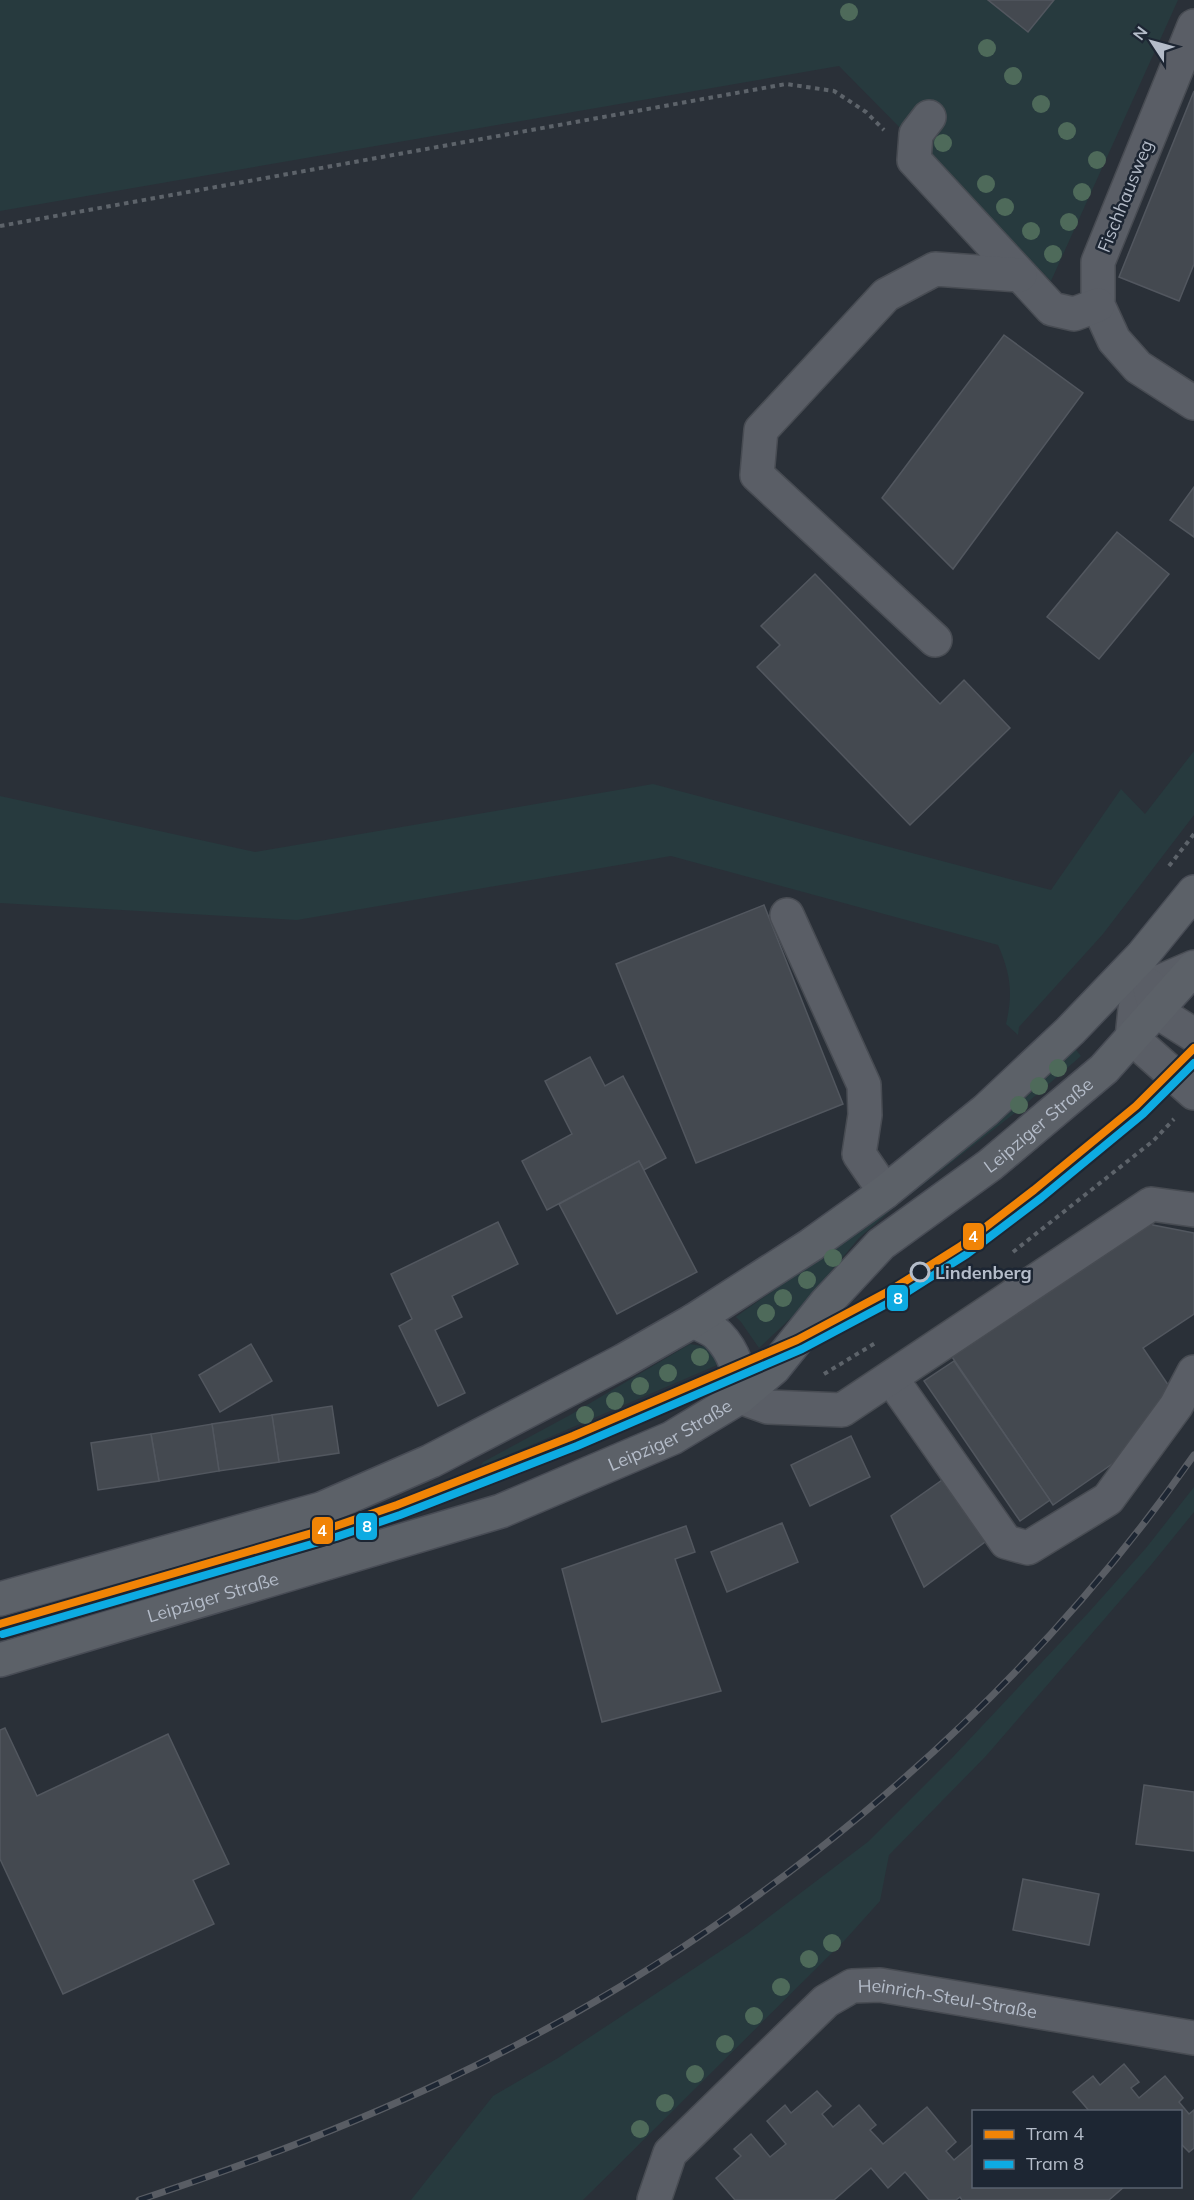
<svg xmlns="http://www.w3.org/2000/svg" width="1194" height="2200" font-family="Mulish,sans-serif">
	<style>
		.green { fill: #273a3e }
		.building { fill: #444950; stroke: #52575f; stroke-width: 1.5 }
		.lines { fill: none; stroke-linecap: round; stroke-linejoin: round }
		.minor-casing { stroke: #484c53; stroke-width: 36 }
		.major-casing { stroke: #484c55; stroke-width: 36 }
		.path { stroke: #5d636a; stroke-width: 4; stroke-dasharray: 4.5 4.5; stroke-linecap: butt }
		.minor { stroke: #5a5e66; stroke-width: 33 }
		.major { stroke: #5c6168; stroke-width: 33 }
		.rail-casing { stroke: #595d64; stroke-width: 7 }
		.rail { stroke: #1d2633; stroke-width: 4.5; stroke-dasharray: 14; stroke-linecap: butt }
		.tram-1-casing { stroke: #1d2633; stroke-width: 12 }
		.tram-2-casing { stroke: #1d2633; stroke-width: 12 }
		.tram-1 { stroke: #f18406; stroke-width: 8 }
		.tram-2 { stroke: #0dabe2; stroke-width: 8 }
		.tree { fill: #4e6a5a }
		.stop-dot { fill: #1d2633; stroke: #b4bcc9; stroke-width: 3 }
		.labels { text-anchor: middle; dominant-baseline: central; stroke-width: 5; stroke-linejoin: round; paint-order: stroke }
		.street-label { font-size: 18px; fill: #b4bcc9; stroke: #1d2633 }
		.stop-label { font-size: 18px; font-weight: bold; fill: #b4bcc9; stroke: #1d2633; text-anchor: start }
		.line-badge { stroke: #1d2633; stroke-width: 2 }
		.badge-label { font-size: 16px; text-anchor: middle; font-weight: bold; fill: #fff }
	</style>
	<rect width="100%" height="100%" fill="#2a3038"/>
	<g class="green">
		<polygon points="0,0 1178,0 1051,281 839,66 0,211"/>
		<path d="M1194 751V815L1103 934 1019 1027 1018 1035 1006 1024C1013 993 1011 975 998 945L671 856 297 920 0 903V796L255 852 653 784 1051 890 1121 789 1145 814Z"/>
		<polygon points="1072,1045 1081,1056 1020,1109 897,1205 859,1238 793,1316 759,1348 741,1322 736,1317 737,1316 855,1233"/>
		<polygon points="690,1344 707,1347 722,1363 480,1467 483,1462 570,1415"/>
		<polygon points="1194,1487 1194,1512 1151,1565 986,1756 889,1855 880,1901 844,1941 583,2200 411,2200 493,2096 558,2058 748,1933 869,1841 951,1759 1089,1612 1146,1548"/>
	</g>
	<g class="building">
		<polygon points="988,0 1054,0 1028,32"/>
		<polygon points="1194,91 1194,264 1179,301 1119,277"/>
		<polygon points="1004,335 1083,393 953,569 882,498"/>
		<polygon points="1194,487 1194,537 1170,520"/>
		<polygon points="1117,532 1169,574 1099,659 1047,617"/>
		<polygon points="815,574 940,704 964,680 1010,728 910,825 757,667 780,645 761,626"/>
		<polygon points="764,905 843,1104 696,1163 616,964"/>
		<polygon points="590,1057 605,1086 623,1076 666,1158 644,1170 639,1161 547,1210 522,1161 572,1134 545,1081"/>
		<polygon points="639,1161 697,1272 617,1314 559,1204"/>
		<polygon points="1148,1217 1153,1225 1194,1233 1194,1314 1143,1348 1175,1395 1131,1451 1053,1505 950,1354"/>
		<polygon points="498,1222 518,1264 452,1296 462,1317 435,1330 465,1393 438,1406 399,1326 412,1319 391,1274"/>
		<polygon points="251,1344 272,1381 220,1412 199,1375"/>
		<polygon points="954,1361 1050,1500 1020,1521 924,1381"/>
		<polygon points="332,1406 339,1453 279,1462 272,1415"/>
		<polygon points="272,1415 279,1462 219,1471 212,1424"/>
		<polygon points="212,1424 219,1471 159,1481 151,1434"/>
		<polygon points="151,1434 159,1481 98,1490 91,1443"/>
		<polygon points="851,1436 870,1477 810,1506 791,1465"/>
		<polygon points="945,1478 989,1539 924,1587 891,1516"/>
		<polygon points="782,1523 798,1562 727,1592 711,1552"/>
		<polygon points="686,1526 695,1552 675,1559 721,1691 602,1722 562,1569"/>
		<polygon points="5,1728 37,1796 168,1734 229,1864 193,1880 214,1924 63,1994 0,1859 0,1730"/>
		<polygon points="1144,1785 1194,1792 1194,1851 1136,1844"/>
		<polygon points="1023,1879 1099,1894 1089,1945 1013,1930"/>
		<polygon points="1124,2064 1139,2082 1131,2088 1139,2098 1165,2076 1183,2098 1179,2102 1189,2114 1194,2110 1194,2148 1189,2152 1180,2143 1180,2112 1090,2112 1073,2092 1093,2076 1100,2085"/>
		<polygon points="817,2091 831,2106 822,2114 833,2127 859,2105 876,2125 870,2130 883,2144 927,2107 956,2142 946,2151 954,2160 974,2143 974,2186 1125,2186 1109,2200 962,2200 960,2197 956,2200 929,2200 905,2172 888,2188 871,2168 834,2200 735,2200 716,2178 741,2156 734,2149 751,2134 770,2157 786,2144 767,2121 785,2105 791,2113"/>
	</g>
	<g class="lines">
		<defs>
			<g id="minor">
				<polyline points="1194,26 1098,262 1098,305 1114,340 1138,367 1194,403"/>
				<polyline points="929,117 916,134 914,160 1052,309 1074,314 1098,305"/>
				<polyline points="935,640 757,475 761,430 886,295 935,269 1020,275"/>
				<polyline points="787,915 864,1085 865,1115 859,1154 885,1192"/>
				<polyline points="1194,967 1150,986 1135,1009 1132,1038 1194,1093"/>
				<polyline points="1149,985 1156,1011 1194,1035"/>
				<polyline points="891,1378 1006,1542 1028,1548 1108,1499 1176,1406 1194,1372"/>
				<polyline points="740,1397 768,1407 842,1410 1151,1204 1194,1210"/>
				<path id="s1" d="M654 2200 670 2153 826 2001 852 1986 880 1985 1194 2038"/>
			</g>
			<g id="major">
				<path d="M693 1321C701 1325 712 1329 718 1335 734 1351 742 1375 740 1397"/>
				<polyline points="0,1599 321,1509 431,1461 623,1361 693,1321 811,1245 885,1192 986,1110 1070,1031 1142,956 1194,892"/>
				<path id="s2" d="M0 1660 501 1511 672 1438 740 1397 774 1368 826 1303 881 1244 990 1165 1104 1069 1194 968"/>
			</g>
		</defs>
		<use href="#minor" class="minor-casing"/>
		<use href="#major" class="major-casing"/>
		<g class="path">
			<polyline points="0,226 786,84 834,91 866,112 884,130"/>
			<polyline points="1169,866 1194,834"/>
			<polyline points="1013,1252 1153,1141 1174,1119"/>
			<polyline points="824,1374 877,1342"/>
		</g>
		<use href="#minor" class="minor"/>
		<use href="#major" class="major"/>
		<defs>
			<path id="rail" d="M139 2200C243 2166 347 2127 446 2080 740 1941 1008 1722 1194 1455"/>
		</defs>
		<use href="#rail" class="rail-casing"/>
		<use href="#rail" class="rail"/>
		<defs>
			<polyline id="tram-1" points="0,1624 333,1527 397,1505 573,1436 797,1340 891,1290 961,1246 1034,1190 1136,1106 1194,1048"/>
			<polyline id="tram-2" points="3,1634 336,1537 400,1515 577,1446 802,1349 896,1299 967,1254 1041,1198 1143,1114 1194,1063"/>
		</defs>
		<use href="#tram-1" class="tram-1-casing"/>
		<use href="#tram-2" class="tram-2-casing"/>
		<use href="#tram-1" class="tram-1"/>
		<use href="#tram-2" class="tram-2"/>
	</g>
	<g class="tree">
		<circle cx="849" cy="12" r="9"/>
		<circle cx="987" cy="48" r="9"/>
		<circle cx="1013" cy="76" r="9"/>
		<circle cx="1041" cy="104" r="9"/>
		<circle cx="1067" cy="131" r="9"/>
		<circle cx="943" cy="143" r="9"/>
		<circle cx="1097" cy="160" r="9"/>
		<circle cx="986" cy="184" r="9"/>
		<circle cx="1082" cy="192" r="9"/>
		<circle cx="1005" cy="207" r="9"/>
		<circle cx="1069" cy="222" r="9"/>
		<circle cx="1031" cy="231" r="9"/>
		<circle cx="1053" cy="254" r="9"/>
		<circle cx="1058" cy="1068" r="9"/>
		<circle cx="1039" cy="1086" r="9"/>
		<circle cx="1019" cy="1105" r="9"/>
		<circle cx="833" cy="1258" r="9"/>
		<circle cx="807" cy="1280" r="9"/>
		<circle cx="783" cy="1298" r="9"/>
		<circle cx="766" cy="1313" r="9"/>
		<circle cx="700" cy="1357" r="9"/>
		<circle cx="668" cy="1373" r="9"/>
		<circle cx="640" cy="1386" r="9"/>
		<circle cx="615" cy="1401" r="9"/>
		<circle cx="585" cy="1415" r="9"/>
		<circle cx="832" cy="1943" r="9"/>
		<circle cx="809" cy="1959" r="9"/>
		<circle cx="781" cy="1987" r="9"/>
		<circle cx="754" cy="2016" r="9"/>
		<circle cx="725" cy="2044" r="9"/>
		<circle cx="695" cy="2074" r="9"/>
		<circle cx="665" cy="2103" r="9"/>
		<circle cx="640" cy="2129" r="9"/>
	</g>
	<circle class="stop-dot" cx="920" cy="1272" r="9"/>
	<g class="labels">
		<g class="street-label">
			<text transform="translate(1125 196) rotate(-68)">Fischhausweg</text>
			<text stroke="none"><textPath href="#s2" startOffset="1194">Leipziger Straße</textPath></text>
			<text stroke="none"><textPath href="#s2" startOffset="708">Leipziger Straße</textPath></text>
			<text stroke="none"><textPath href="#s2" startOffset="222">Leipziger Straße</textPath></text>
			<text stroke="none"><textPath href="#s1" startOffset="394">Heinrich-Steul-Straße</textPath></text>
		</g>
		<g class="stop-label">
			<text x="935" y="1272">Lindenberg</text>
		</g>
	</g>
	<g class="line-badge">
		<rect x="962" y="1222" width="23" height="29" rx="6" fill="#f18406"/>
		<rect x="886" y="1284" width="23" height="28" rx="6" fill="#0dabe2"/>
		<rect x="355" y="1512" width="23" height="29" rx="6" fill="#0dabe2"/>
		<rect x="311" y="1516" width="23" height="29" rx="6" fill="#f18406"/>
	</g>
	<g class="badge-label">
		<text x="973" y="1242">4</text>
		<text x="898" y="1304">8</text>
		<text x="367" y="1532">8</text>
		<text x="322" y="1536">4</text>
	</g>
	<rect x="972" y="2110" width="210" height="78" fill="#1d2633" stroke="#59626f" stroke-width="1.5"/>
	<rect x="984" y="2130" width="30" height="9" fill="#f18406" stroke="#59626f" stroke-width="1.5"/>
	<text x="1026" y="2140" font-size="18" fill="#b4bcc9">Tram 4</text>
	<rect x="984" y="2160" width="30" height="9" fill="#0dabe2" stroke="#59626f" stroke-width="1.5"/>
	<text x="1026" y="2170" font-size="18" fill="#b4bcc9">Tram 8</text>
	<g transform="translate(1152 42) rotate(306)" stroke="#1d2633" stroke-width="4.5" paint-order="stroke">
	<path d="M0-4.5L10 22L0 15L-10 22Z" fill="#b4bcc9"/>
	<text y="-9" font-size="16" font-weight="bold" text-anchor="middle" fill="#b4bcc9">N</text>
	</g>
</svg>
